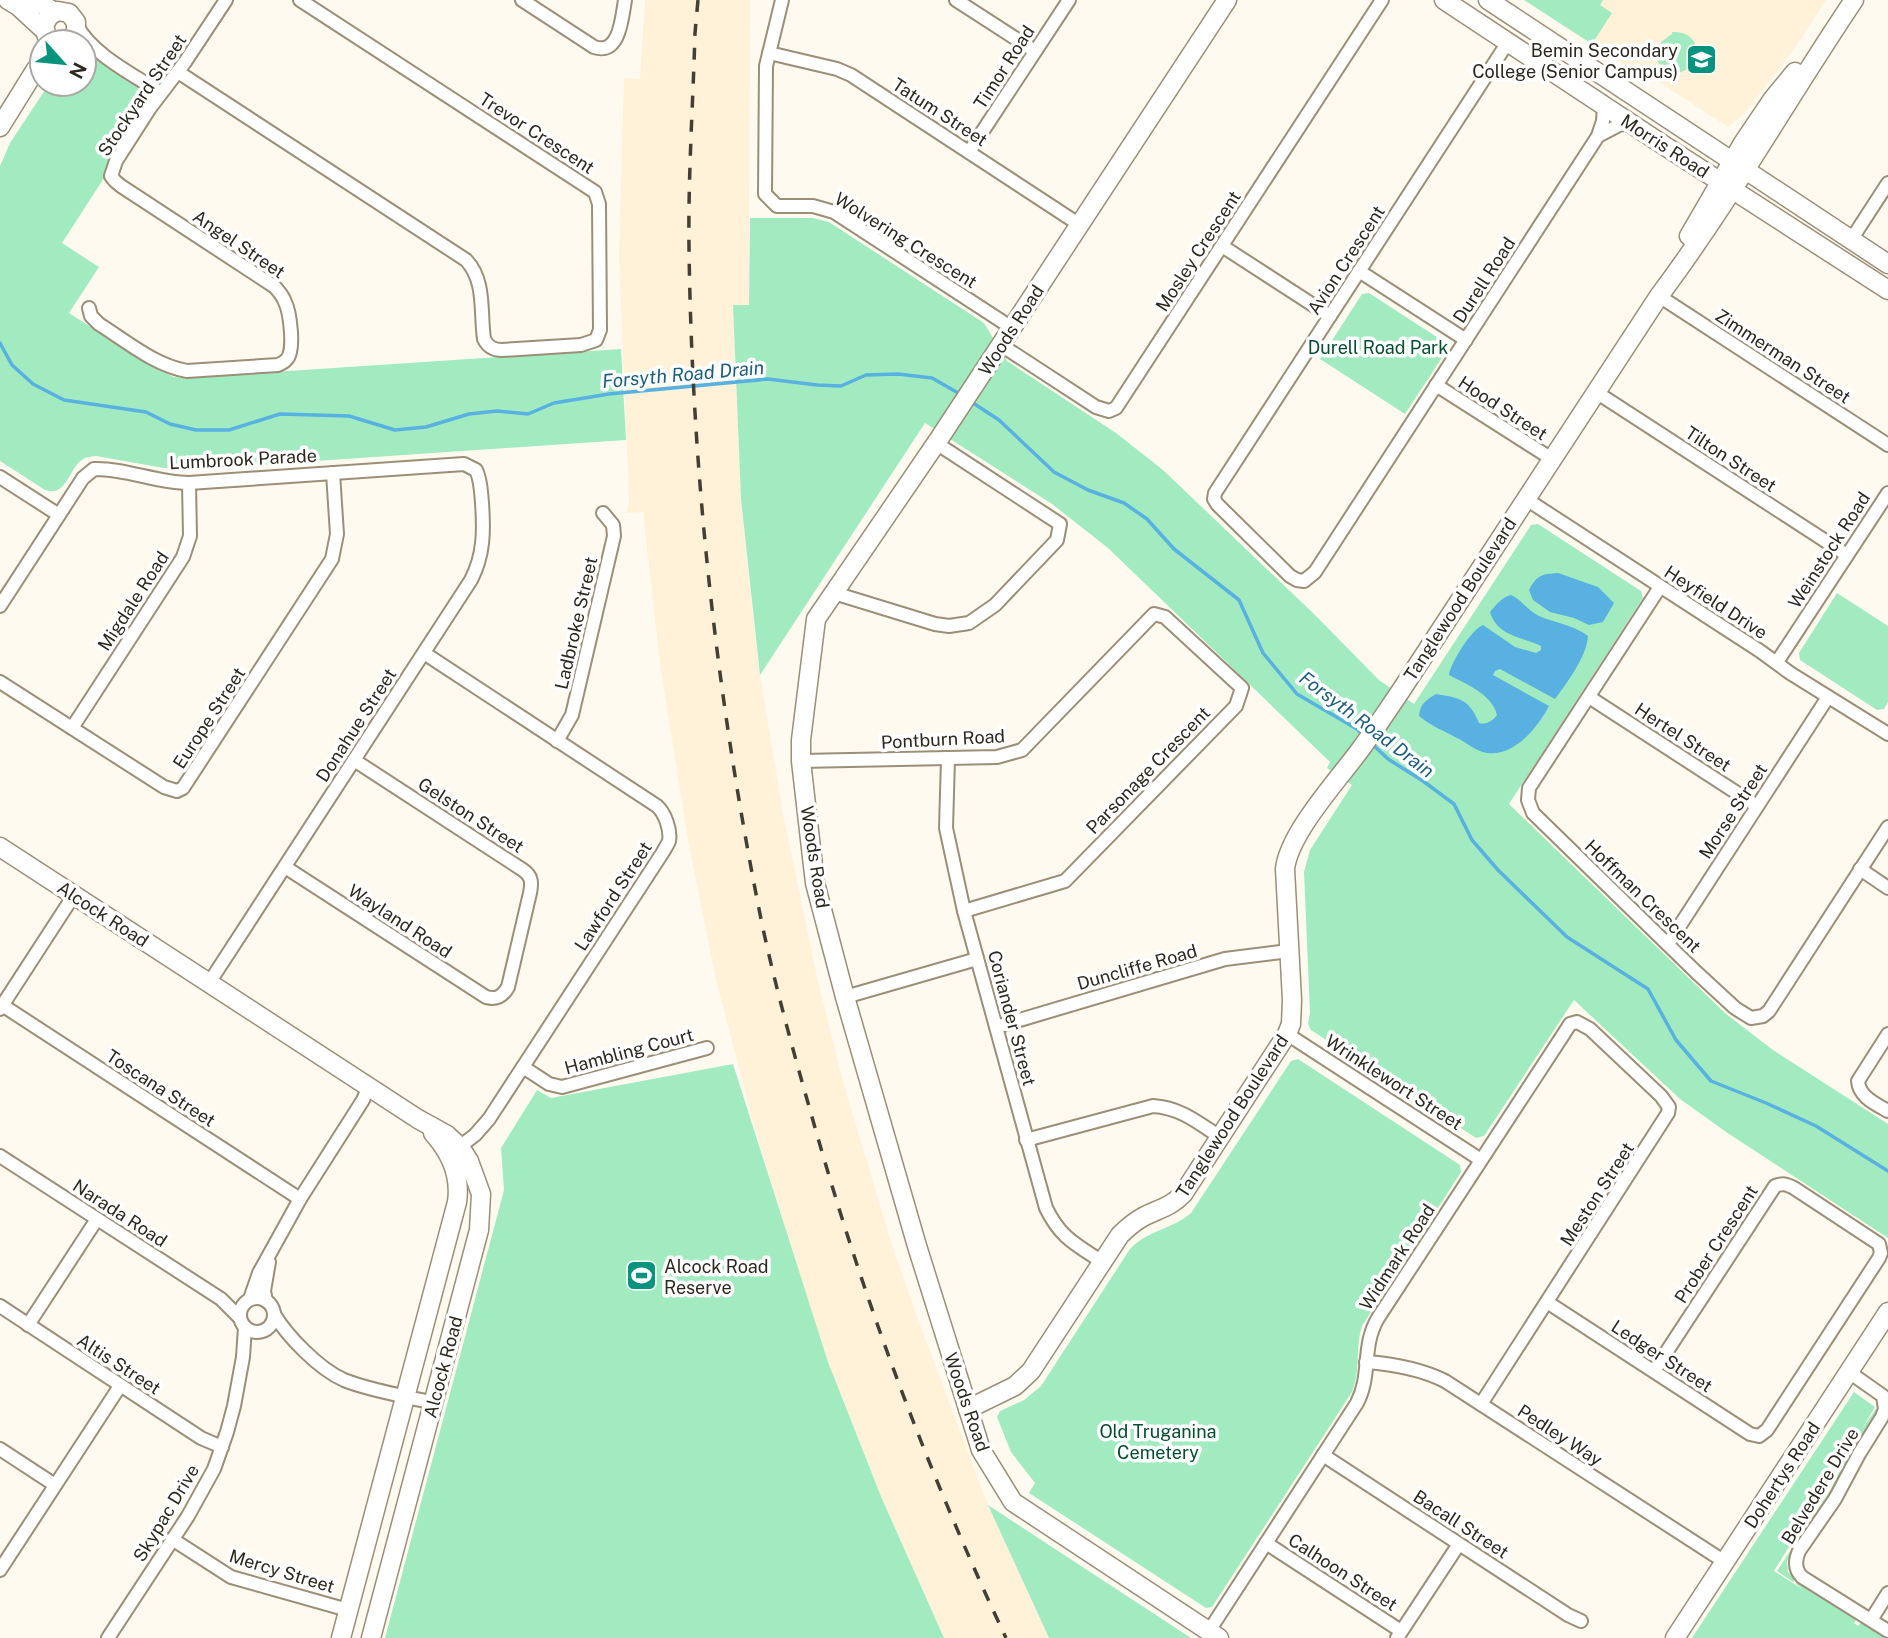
<svg xmlns="http://www.w3.org/2000/svg" width="1888" height="1638" font-family="'Public Sans',sans-serif">
	<style>
		.built { fill: #fff2d8 }
		.green { fill: #a2ebc1 }
		.water { fill: #58b1e1 }
		.lines { fill: none; stroke-linecap: round; stroke-linejoin: round }
		.stream { stroke: #58b1e1; stroke-width: 3.5 }
		.street-casing { stroke: #9b8f78; stroke-width: 16 }
		.secondary-casing { stroke: #9b8f78; stroke-width: 21 }
		.street { stroke: #fff; stroke-width: 12 }
		.secondary { stroke: #fff; stroke-width: 18 }
		.rail { stroke: #433f35; stroke-width: 3.5; stroke-dasharray: 12 12; stroke-linecap: butt }
		.labels { text-anchor: middle; dominant-baseline: central; stroke-width: 7; stroke-linejoin: round; paint-order: stroke }
		.poi-label { font-size: 18px; fill: #2c281e; stroke: #fff; text-anchor: end }
		.street-label { font-size: 18px; fill: #2c281e; stroke: #fff }
		.park-label { font-size: 18px; fill: #044d2e; stroke: #fff }
		.water-label { font-size: 19px; font-style: italic; fill: #1b5d7e; stroke: #fff }
	</style>
	<rect width="100%" height="100%" fill="#fffaf0"/>
	<g class="built">
		<polygon points="645,0 750,0 749,305 733,305 741,499 753,617 760,675 783,814 817,977 843,1082 891,1242 916,1314 988,1505 1049,1638 944,1638 882,1499 828,1362 801,1282 752,1118 715,976 688,840 660,664 643,512 626,513 629,502 619,255 624,78 640,79"/>
		<polygon points="1524,0 1826,0 1793,51 1743,115 1728,127 1656,80 1630,69"/>
	</g>
	<g class="green">
		<polygon points="1524,0 1603,0 1600,5 1612,13 1592,44"/>
		<path d="M1672 32C1680 32 1687 33 1692 39 1713 65 1663 93 1655 53H1657L1661 42 1672 34Z"/>
		<path d="M84 53C97 59 137 80 144 90 147 94 147 96 147 101L107 165 104 178 62 243 99 267 69 313 158 370 174 377 183 378 621 349 626 440 197 469 164 468 96 456C95 456 87 457 85 458 68 466 68 498 45 490L0 461V166L10 143 49 84H84Z"/>
		<polygon points="750,218 813,218 829,222 984,323 1007,361 1116,433 1163,470 1314,614 1379,680 1414,704 1531,525 1538,524 1641,591 1643,598 1509,804 1726,1014 1773,1050 1888,1124 1888,1238 1729,1134 1680,1099 1574,1000 1484,1136 1476,1138 1311,1030 1308,1024 1310,1013 1304,872 1310,850 1352,785 1327,768 1330,762 1108,548 1052,504 925,423 760,675 741,499 733,305 749,305"/>
		<polygon points="1369,293 1446,343 1447,350 1405,414 1320,359 1362,294"/>
		<polygon points="1837,593 1888,626 1888,702 1884,709 1877,710 1800,660 1799,653"/>
		<path d="M1298 1059 1460 1165 1461 1172 1362 1326C1355 1348 1361 1370 1352 1392L1212 1607 1206 1608 1029 1493 1035 1483 1011 1452 997 1417 1000 1411 1024 1400 1041 1386 1130 1249C1148 1230 1171 1230 1191 1213L1291 1061Z"/>
		<polygon points="733,1064 828,1362 882,1499 944,1638 385,1638 504,1190 501,1148 537,1090 551,1098"/>
		<polygon points="1854,1392 1875,1407 1862,1429 1876,1409 1876,1414 1855,1445 1834,1488 1787,1561 1788,1572 1795,1579 1793,1582 1777,1571 1831,1489 1850,1449 1774,1571 1802,1589 1796,1584 1799,1580 1857,1618 1854,1623 1858,1626 1862,1621 1888,1638 1692,1638"/>
		<polygon points="988,1505 1191,1638 1049,1638"/>
	</g>
	<g class="water">
		<path d="M1558 573 1598 587 1614 603 1603 622 1589 625 1574 618 1550 612 1533 600 1529 590C1537 575 1542 574 1558 573Z"/>
		<path d="M1511 595C1522 600 1528 611 1539 616 1555 623 1574 625 1588 636 1587 656 1567 683 1555 699L1500 669 1495 671 1493 675 1549 706C1538 727 1514 757 1487 753 1475 751 1468 743 1457 738 1444 731 1431 726 1419 716 1420 704 1426 700 1436 694 1460 698 1469 699 1479 723 1486 725 1493 721 1497 715 1492 694 1466 684 1449 675 1451 662 1471 630 1483 625L1515 647 1536 653 1541 650V646C1522 637 1497 636 1490 612 1496 605 1502 597 1511 595Z"/>
	</g>
	<g class="lines">
		<g class="stream">
			<polyline points="0,343 12,365 33,384 64,400 146,412 170,424 196,430 229,430 280,414 349,416 395,430 426,427 469,414 497,411 528,414 554,403 609,394 768,379 817,385 841,386 866,375 898,374 932,378 960,394"/>
			<polyline points="970,401 999,420 1054,472 1088,490 1124,503 1147,519 1174,549 1239,600 1263,653 1297,694 1357,729 1363,735"/>
			<polyline points="1371,743 1388,759 1423,781 1454,804 1472,840 1498,870 1567,937 1648,989 1676,1040 1711,1081 1766,1103 1816,1126 1888,1171"/>
		</g>
		<defs>
			<g id="street">
				<path d="M522 0 594 47C620 56 622 17 625 0"/>
				<polyline points="782,0 766,66 765,194 777,206 813,206 834,212 1012,328"/>
				<polyline points="956,0 1035,51"/>
				<path d="M77 26C94 56 133 74 161 93"/>
				<polyline points="1508,42 1215,493 1214,499 1217,504 1290,576 1297,580 1304,581 1315,572 1598,136 1603,121 1604,106"/>
				<polyline points="769,53 837,69 851,75 1080,225"/>
				<path d="M178 72 466 260C486 281 480 312 484 339 488 347 493 350 502 350L581 345 596 340 600 330 599 204 595 192 300 0"/>
				<polyline points="1598,136 1619,125 1630,123"/>
				<polyline points="969,152 1069,0"/>
				<polyline points="1851,240 1888,183"/>
				<polyline points="1222,246 1330,316"/>
				<polyline points="1359,271 1466,340"/>
				<polyline points="1659,296 1888,445"/>
				<path d="M89 308 91 316 99 324C126 341 154 365 187 371L278 365C282 363 284 363 287 359 295 350 290 312 285 302 283 296 279 292 275 287L121 186 115 181 111 176 116 161 150 108 185 62 226 0"/>
				<polyline points="1001,345 1096,407 1109,411 1116,408 1382,0"/>
				<polyline points="1436,385 1552,459"/>
				<polyline points="1596,392 1847,555"/>
				<polyline points="0,477 59,515"/>
				<polyline points="1526,499 1760,651 1790,673 1888,734"/>
				<polyline points="1660,587 1529,788 1528,800 1533,813 1696,972 1735,1008 1751,1018 1763,1016 1769,1011 1888,827"/>
				<polyline points="834,593 935,624 949,626 969,623 995,605 1057,540 1060,524 936,443"/>
				<path d="M0 606 83 478 94 469C125 468 157 483 189 483L464 464 476 470C481 480 481 492 482 503 484 531 484 555 471 580L209 983"/>
				<path d="M424 653 657 806C665 813 671 830 669 841 668 844 664 850 663 852L489 1119 475 1135 454 1151"/>
				<polyline points="1777,662 1888,493"/>
				<polyline points="0,682 164,787 177,791 183,788 332,559 337,534 333,473"/>
				<polyline points="1589,697 1757,806"/>
				<polyline points="72,728 183,557 190,536 189,483"/>
				<polyline points="557,741 572,715 614,536 613,525 603,513"/>
				<path d="M948 759 946 828 964 911 1046 1208C1060 1237 1075 1244 1101 1261"/>
				<polyline points="801,761 997,757 1022,750 1154,614 1165,617 1242,688 1236,706 1065,881 964,911"/>
				<path d="M285 867 486 997C497 1000 503 996 508 987L530 893C532 883 532 876 523 870L354 760"/>
				<polyline points="1860,869 1888,888"/>
				<polyline points="1668,944 1828,697"/>
				<polyline points="845,997 977,959"/>
				<polyline points="2,1005 300,1199"/>
				<polyline points="0,1009 74,895"/>
				<polyline points="996,1027 1225,959 1289,951"/>
				<polyline points="1287,1034 1481,1160"/>
				<path d="M1888 1034 1858 1081C1859 1097 1876 1104 1888 1111"/>
				<polyline points="523,1067 549,1084 562,1087 707,1048"/>
				<path d="M1026 1140 1153 1106C1181 1108 1197 1122 1220 1137"/>
				<polyline points="0,1156 221,1299 240,1318"/>
				<circle cx="257" cy="1315" r="17"/>
				<polyline points="250,1299 259,1273 300,1199 363,1100 369,1086"/>
				<polyline points="266,1301 264,1291 269,1262"/>
				<path d="M1547 1302 1750 1434 1759 1436 1767 1430 1879 1258 1881 1253 1879 1244 1794 1188C1786 1184 1783 1183 1775 1186L1654 1371"/>
				<polyline points="0,1306 201,1438 222,1447"/>
				<path d="M274 1314C287 1336 319 1369 344 1380 371 1391 406 1396 434 1403"/>
				<polyline points="28,1325 97,1219"/>
				<path d="M1366 1362C1393 1364 1421 1369 1445 1381L1725 1562"/>
				<path d="M1849 1372 1883 1396 1885 1409 1882 1417 1859 1454 1835 1499 1799 1551C1795 1560 1794 1569 1802 1577L1888 1631"/>
				<polyline points="0,1449 55,1485"/>
				<polyline points="1323,1455 1568,1615 1581,1621"/>
				<polyline points="172,1539 231,1577 348,1610"/>
				<polyline points="1266,1543 1401,1631"/>
				<polyline points="0,1570 120,1386"/>
				<polyline points="1871,1620 1888,1593"/>
				<path d="M1209 1631 1357 1403C1372 1374 1361 1347 1378 1318L1565 1032 1570 1024 1577 1022 1590 1029 1661 1096 1669 1107 1668 1113 1481 1404"/>
				<polyline points="108,1638 188,1516 214,1469 227,1432 234,1406 243,1357 245,1327"/>
				<polyline points="1397,1638 1459,1544"/>
			</g>
			<g id="secondary">
				<polyline points="8,0 18,6 44,30"/>
				<polyline points="34,0 55,12"/>
				<polyline points="1444,0 1665,146 1888,290"/>
				<polyline points="1488,0 1888,264"/>
				<polyline points="53,42 47,37 44,26 49,16 58,11 69,13 76,22 76,32 68,42"/>
				<polyline points="0,127 36,69 42,64"/>
				<polyline points="1689,236 1743,143 1772,100 1795,72"/>
				<polyline points="0,847 418,1119 447,1135 460,1147 469,1161 481,1194 479,1230 371,1638"/>
				<path d="M968 1409 1015 1386 1031 1371 1120 1235C1127 1228 1134 1222 1143 1217 1158 1209 1171 1207 1183 1194L1287 1034 1291 1024 1292 1000 1285 869C1289 833 1338 780 1360 750 1374 731 1387 711 1400 692L1659 296C1730 201 1788 98 1854 0"/>
				<path d="M341 1638 457 1202C461 1175 450 1152 433 1133"/>
				<polyline points="1219,1638 1013,1502 981,1450 917,1246 845,997 815,883 801,761 801,740 816,619 939,439 1227,0"/>
				<polyline points="1675,1638 1888,1312"/>
			</g>
		</defs>
		<use href="#street" class="street-casing"/>
		<use href="#secondary" class="secondary-casing"/>
		<use href="#street" class="street"/>
		<use href="#secondary" class="secondary"/>
		<path class="rail" d="M698 0 695 33C693 104 688 177 689 248 692 475 717 702 762 924 776 989 794 1054 812 1117 862 1296 927 1470 1006 1638"/>
	</g>
	<defs>
		<symbol id="school-square" viewBox="-11 -11 22 22"><rect x="-9" y="-9" width="18" height="18" rx="4" fill="#08937e" stroke="#fff"/><path d="M0-5L7-2L0 1L-7-2ZM-4 1L0 2.5L4 1V4Q0 6-4 4Z" fill="#fff"/></symbol>
		<symbol id="stadium-square" viewBox="-11 -11 22 22"><rect x="-9" y="-9" width="18" height="18" rx="4" fill="#08937e" stroke="#fff"/><path d="M0-5a6.5 5 0 1 0 0 10a6.5 5 0 1 0 0-10ZM-3.5-1.8h7v3.6h-7Z" fill="#fff"/></symbol>
	</defs>
	<g fill-rule="evenodd">
		<use href="#school-square" x="1684" y="42" width="35" height="35"/>
		<use href="#stadium-square" x="624" y="1258" width="35" height="35"/>
	</g>
	<g class="labels">
		<g class="poi-label">
			<text x="1678" y="50">Bemin Secondary<tspan x="1678" dy="21">College (Senior Campus)</tspan></text>
			<text x="664" y="1266" text-anchor="start">Alcock Road<tspan x="664" dy="21">Reserve</tspan></text>
		</g>
		<g class="street-label">
			<text transform="translate(1004 67) rotate(-57)">Timor Road</text>
			<text transform="translate(142 95) rotate(-56)">Stockyard Street</text>
			<text transform="translate(940 112) rotate(33)">Tatum Street</text>
			<text transform="translate(537 133) rotate(33)">Trevor Crescent</text>
			<text transform="translate(1665 146) rotate(33)">Morris Road</text>
			<text transform="translate(906 240) rotate(32)">Wolvering Crescent</text>
			<text transform="translate(239 244) rotate(34)">Angel Street</text>
			<text transform="translate(1198 251) rotate(-57)">Mosley Crescent</text>
			<text transform="translate(1346 260) rotate(-57)">Avion Crescent</text>
			<text transform="translate(1484 280) rotate(-57)">Durell Road</text>
			<text transform="translate(1011 330) rotate(-57)">Woods Road</text>
			<text transform="translate(1783 356) rotate(33)">Zimmerman Street</text>
			<text transform="translate(1503 408) rotate(33)">Hood Street</text>
			<text transform="translate(243 459) rotate(-3)">Lumbrook Parade</text>
			<text transform="translate(1731 459) rotate(33)">Tilton Street</text>
			<text transform="translate(1829 550) rotate(-57)">Weinstock Road</text>
			<text transform="translate(1460 599) rotate(-57)">Tanglewood Boulevard</text>
			<text transform="translate(133 601) rotate(-57)">Migdale Road</text>
			<text transform="translate(1716 602) rotate(33)">Heyfield Drive</text>
			<text transform="translate(576 623) rotate(-77)">Ladbroke Street</text>
			<text transform="translate(209 718) rotate(-57)">Europe Street</text>
			<text transform="translate(356 725) rotate(-57)">Donahue Street</text>
			<text transform="translate(1683 737) rotate(33)">Hertel Street</text>
			<text transform="translate(943 739) rotate(-3)">Pontburn Road</text>
			<text transform="translate(1148 770) rotate(-46)">Parsonage Crescent</text>
			<text transform="translate(1733 811) rotate(-57)">Morse Street</text>
			<text transform="translate(471 815) rotate(33)">Gelston Street</text>
			<text transform="translate(815 857) rotate(81)">Woods Road</text>
			<text transform="translate(613 896) rotate(-57)">Lawford Street</text>
			<text transform="translate(1643 896) rotate(44)">Hoffman Crescent</text>
			<text transform="translate(103 914) rotate(33)">Alcock Road</text>
			<text transform="translate(400 921) rotate(33)">Wayland Road</text>
			<text transform="translate(1137 967) rotate(-16)">Duncliffe Road</text>
			<text transform="translate(1012 1018) rotate(75)">Coriander Street</text>
			<text transform="translate(629 1051) rotate(-15)">Hambling Court</text>
			<text transform="translate(1394 1082) rotate(33)">Wrinklewort Street</text>
			<text transform="translate(161 1088) rotate(33)">Toscana Street</text>
			<text transform="translate(1232 1116) rotate(-57)">Tanglewood Boulevard</text>
			<text transform="translate(1597 1194) rotate(-57)">Meston Street</text>
			<text transform="translate(120 1213) rotate(33)">Narada Road</text>
			<text transform="translate(1716 1244) rotate(-57)">Prober Crescent</text>
			<text transform="translate(1397 1257) rotate(-57)">Widmark Road</text>
			<text transform="translate(1662 1356) rotate(33)">Ledger Street</text>
			<text transform="translate(119 1364) rotate(33)">Altis Street</text>
			<text transform="translate(443 1367) rotate(-75)">Alcock Road</text>
			<text transform="translate(967 1402) rotate(71)">Woods Road</text>
			<text transform="translate(1560 1435) rotate(33)">Pedley Way</text>
			<text transform="translate(1782 1475) rotate(-57)">Dohertys Road</text>
			<text transform="translate(1820 1486) rotate(-59)">Belvedere Drive</text>
			<text transform="translate(166 1513) rotate(-59)">Skypac Drive</text>
			<text transform="translate(1461 1524) rotate(33)">Bacall Street</text>
			<text transform="translate(282 1571) rotate(17)">Mercy Street</text>
			<text transform="translate(1343 1572) rotate(33)">Calhoon Street</text>
		</g>
		<g class="park-label">
			<text x="1378" y="347">Durell Road Park</text>
			<text x="1158" y="1431">Old Truganina<tspan x="1158" dy="21">Cemetery</tspan></text>
		</g>
		<g class="water-label">
			<text transform="translate(683 374) rotate(-5)">Forsyth Road Drain</text>
			<text transform="translate(1367 724) rotate(37)">Forsyth Road Drain</text>
		</g>
	</g>
	<g transform="translate(63 63) rotate(117)"><circle r="33" fill="#ffffff" stroke="#aba9a5" stroke-width="2"/>
	<path d="M0-5L12 26L0 18L-12 26Z" fill="#08937e"/>
	<text y="-10" font-size="19" font-weight="bold" text-anchor="middle" fill="#2c281e">N</text>
	</g>
</svg>
